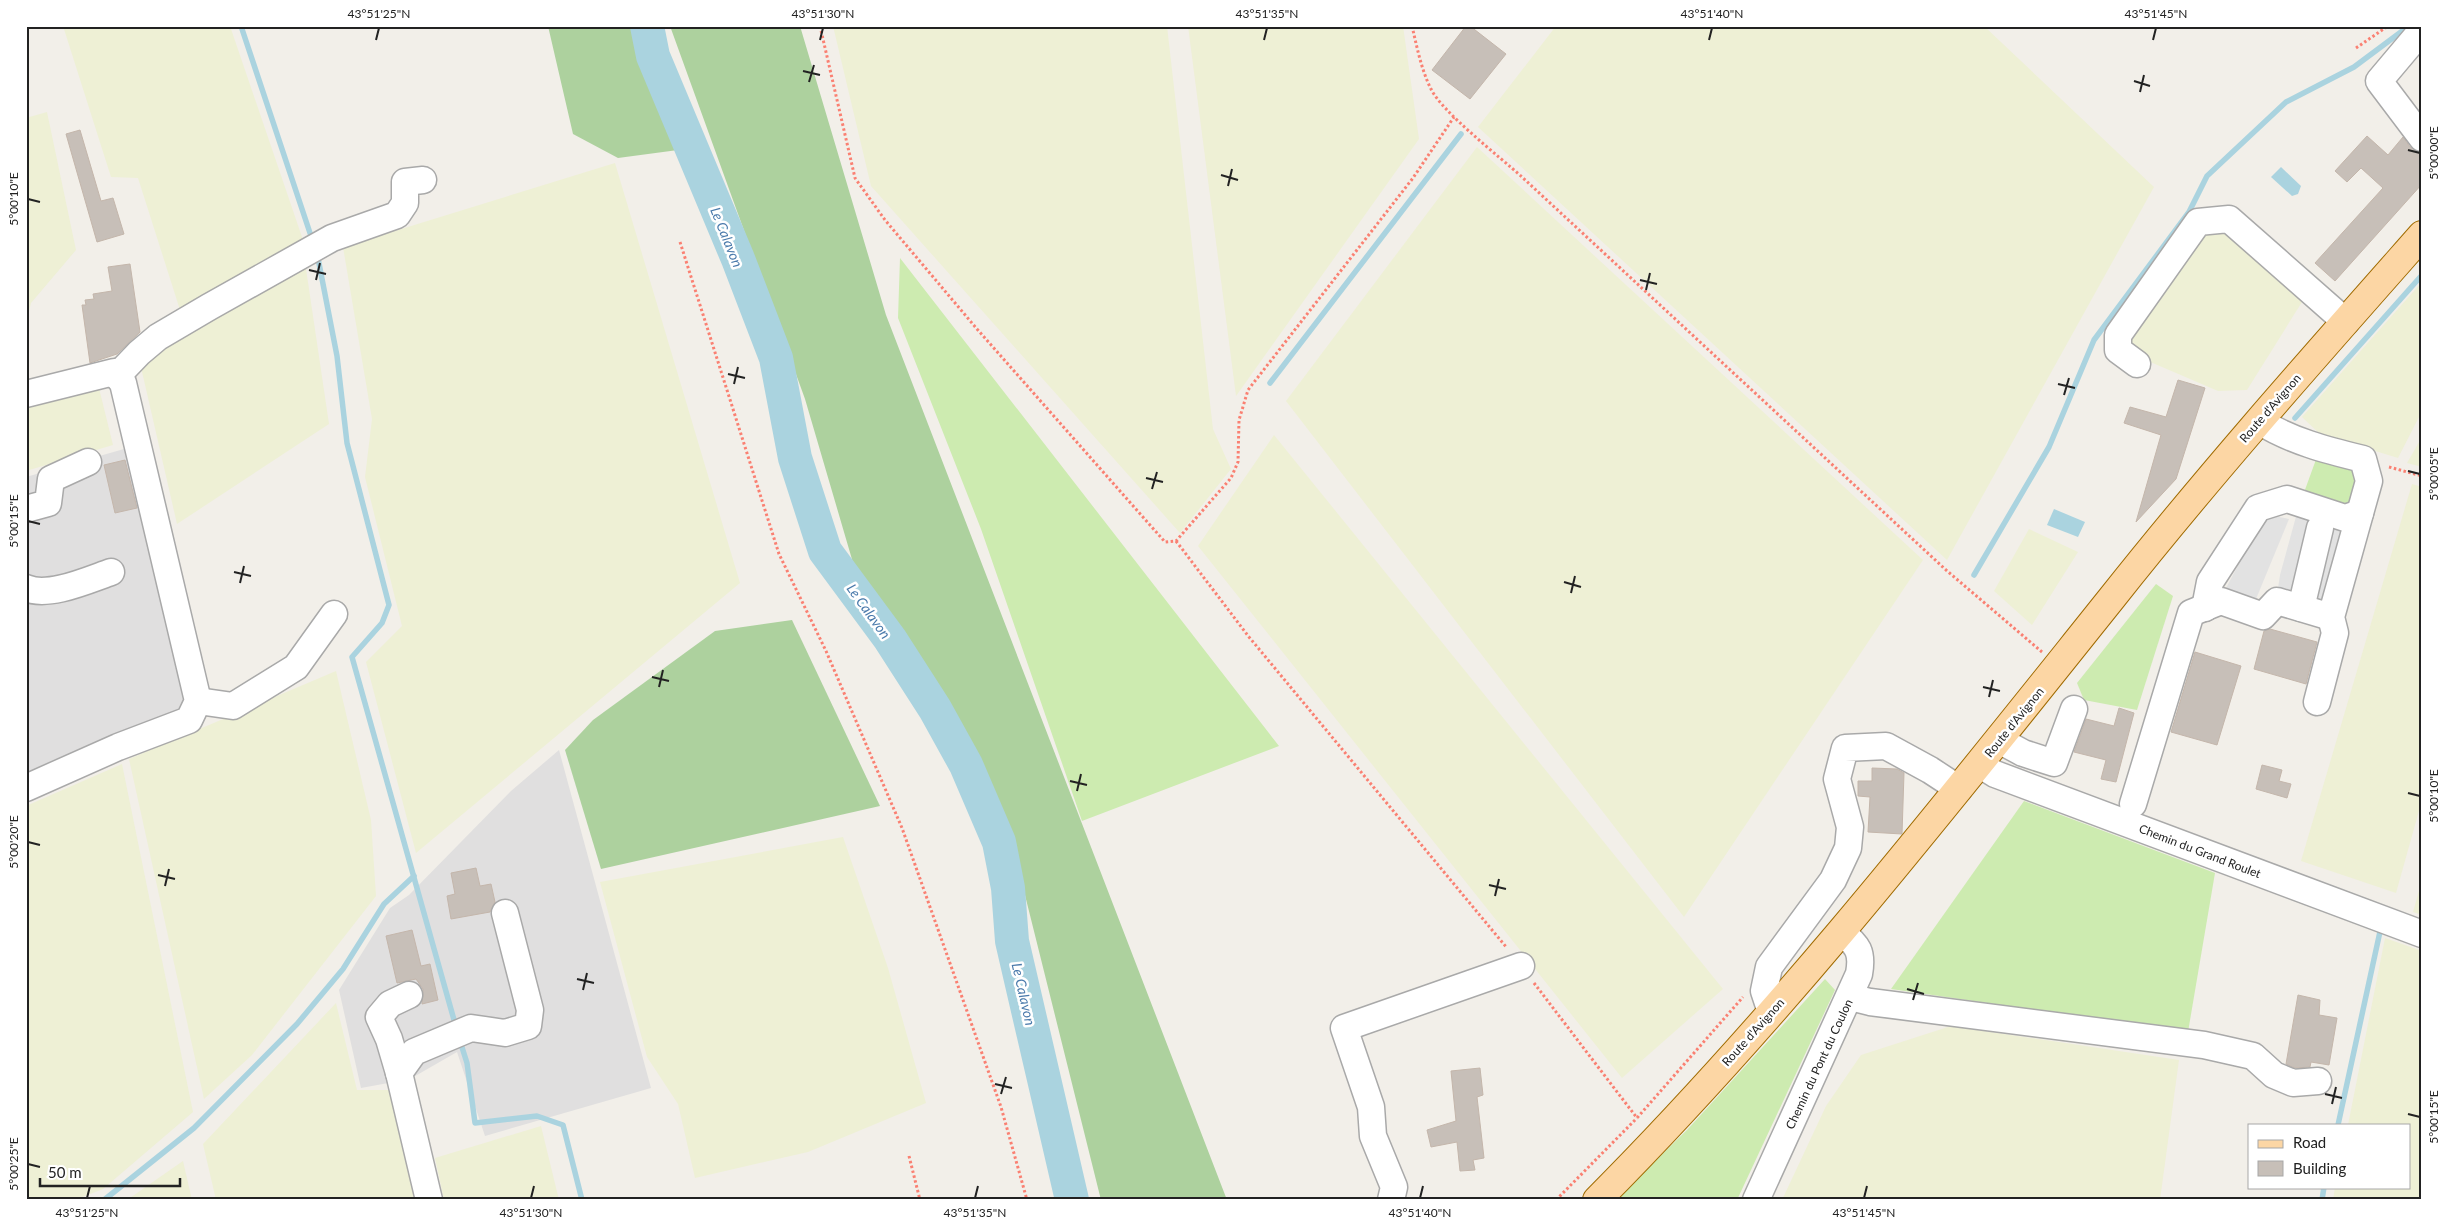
<svg xmlns="http://www.w3.org/2000/svg" width="2448" height="1226" font-family="Lato,sans-serif">
	<style>
		.residential { fill: #e0dfdf }
		.farmland { fill: #eef0d5 }
		.grass { fill: #cdebb0 }
		.forest { fill: #add19e }
		.parking { fill: #e2e2e2 }
		.water { fill: #aad3df }
		.lines { fill: none; stroke-linecap: round; stroke-linejoin: round }
		.stream { stroke: #aad3df; stroke-width: 5.5 }
		.river { stroke: #aad3df; stroke-width: 34 }
		.building { fill: #c7bfb8; stroke: #c4b6ab }
		.minor-casing { stroke: #a9a9a9; stroke-width: 29 }
		.major-casing { stroke: #a06b00; stroke-width: 30 }
		.path { stroke: #fa8072; stroke-width: 3; stroke-dasharray: 2.5 2.5; stroke-linecap: butt }
		.minor { stroke: #fff; stroke-width: 26 }
		.major { stroke: #fcd6a4; stroke-width: 28 }
		.ticks { fill: none; stroke: #222; stroke-width: 2 }
		.labels { text-anchor: middle; dominant-baseline: central; stroke-width: 5; stroke-linejoin: round; paint-order: stroke }
		.street-label { font-size: 12px; fill: #222; stroke: #fff }
		.water-label { font-size: 14px; font-style: italic; fill: #4a7aab; stroke: #fff }
		.neatline { fill: none; stroke: #222; stroke-width: 2 }
		.ticks-label { font-size: 12px; text-anchor: middle; fill: #222 }
	</style>
	<rect width="100%" height="100%" fill="#f2efe9"/>
	<g class="residential">
		<polygon points="131,447 192,690 186,712 26,794 26,477"/>
		<polygon points="559,750 651,1088 485,1136 457,1052 410,1079 361,1088 339,990 390,908 409,895 511,791"/>
	</g>
	<g class="farmland">
		<polygon points="63,26 230,26 303,240 180,310 138,178 111,177"/>
		<polygon points="833,26 1167,26 1213,429 1231,469 1180,533 871,186"/>
		<polygon points="1188,26 1403,26 1419,139 1236,396"/>
		<polygon points="1556,26 1984,26 2154,187 1947,560 1478,127"/>
		<polygon points="47,112 76,250 31,303 26,323 26,118"/>
		<polygon points="1477,147 1923,560 1684,917 1286,401"/>
		<polygon points="615,163 740,583 416,853 366,662 402,626 365,477 372,419 343,247"/>
		<polygon points="2229,223 2307,294 2247,390 2218,391 2148,361 2127,338 2201,226"/>
		<polygon points="305,262 329,424 177,524 140,363"/>
		<polygon points="2422,282 2422,411 2398,458 2320,434 2302,417"/>
		<polygon points="98,384 113,445 26,471 26,403"/>
		<polygon points="1274,435 1723,989 1622,1078 1198,546"/>
		<polygon points="2422,437 2422,467 2407,463"/>
		<polygon points="2412,484 2422,487 2422,800 2396,893 2301,861"/>
		<polygon points="2029,529 2078,552 2032,625 1994,591"/>
		<polygon points="336,671 371,820 376,896 252,1055 204,1099 129,759"/>
		<polygon points="122,764 193,1112 103,1189 75,1200 26,1200 26,806"/>
		<polygon points="843,837 888,968 926,1103 808,1152 695,1178 678,1104 647,1057 600,882"/>
		<polygon points="2422,880 2422,915 2413,912"/>
		<polygon points="2385,938 2422,951 2422,1200 2333,1200 2335,1187 2409,1187 2409,1125 2348,1125"/>
		<polygon points="336,1003 357,1090 394,1090 419,1200 216,1200 203,1144"/>
		<polygon points="1951,1026 2179,1060 2160,1200 1782,1200 1826,1106 1861,1055"/>
		<polygon points="541,1126 559,1200 444,1200 435,1158"/>
		<polygon points="183,1161 192,1200 127,1200"/>
	</g>
	<g class="grass">
		<polygon points="900,258 1279,746 1082,821 981,529 898,318"/>
		<polygon points="2318,454 2355,469 2361,494 2344,511 2302,498"/>
		<polygon points="2156,584 2173,596 2137,710 2084,700 2077,683"/>
		<polygon points="2024,801 2215,873 2188,1032 1891,989"/>
		<polygon points="1825,979 1835,990 1737,1200 1615,1200 1687,1130"/>
	</g>
	<g class="forest">
		<polygon points="548,26 633,26 641,65 678,150 618,158 573,134"/>
		<polygon points="670,26 800,26 886,315 1227,1200 1101,1200 1013,847 987,780 856,573 805,399"/>
		<polygon points="792,620 880,806 601,869 565,750 593,720 715,631"/>
	</g>
	<g class="parking">
		<polygon points="2297,513 2348,527 2327,604 2277,595 2280,575"/>
		<polygon points="2265,514 2289,519 2256,599 2224,592"/>
	</g>
	<g class="water">
		<polygon points="2281,167 2301,186 2298,194 2292,196 2271,177"/>
		<polygon points="2054,509 2085,522 2078,537 2047,525"/>
	</g>
	<g class="lines">
		<g class="stream">
			<polyline points="241,26 313,242"/>
			<polyline points="317,253 337,356 347,443 389,605 382,623 352,657 456,1027"/>
			<polyline points="1270,383 1461,134"/>
			<polyline points="2295,418 2422,275"/>
			<polyline points="1974,575 2049,447 2094,340 2189,212 2207,176 2286,102 2354,67 2409,26"/>
			<polyline points="460,1041 467,1063 475,1123 537,1116 563,1125 582,1200"/>
			<polyline points="2338,1125 2381,927"/>
			<polyline points="104,1200 194,1128 297,1024 343,969 384,904 414,876"/>
			<polyline points="2322,1200 2324,1187"/>
		</g>
		<polyline class="river" points="647,26 653,56 738,259 776,358 795,458 825,551 890,639 935,709 966,765 999,842 1008,888 1012,941 1072,1200"/>
	</g>
	<g class="building">
		<polygon points="1466,26 1470,26 1506,54 1470,99 1432,70"/>
		<polygon points="80,130 101,201 113,198 124,234 97,242 66,134"/>
		<polygon points="2367,136 2388,155 2403,137 2410,147 2422,153 2422,184 2335,281 2315,263 2383,188 2361,168 2347,182 2335,171"/>
		<polygon points="130,264 140,332 117,354 90,363 82,305 86,305 85,300 94,299 93,294 112,291 108,267"/>
		<polygon points="2178,380 2205,388 2176,479 2136,522 2161,435 2124,423 2130,407 2166,417"/>
		<polygon points="125,460 137,508 115,513 104,465"/>
		<polygon points="2270,629 2317,642 2306,684 2254,669 2264,631"/>
		<polygon points="2195,652 2241,666 2217,745 2171,732"/>
		<polygon points="2119,708 2134,713 2116,782 2101,779 2106,760 2074,752 2086,719 2114,726"/>
		<polygon points="2262,765 2282,770 2279,781 2291,784 2287,798 2256,789"/>
		<polygon points="1872,768 1897,769 1904,773 1902,834 1868,832 1870,797 1858,796 1858,781 1872,781"/>
		<polygon points="476,868 480,886 491,884 495,902 490,912 451,919 447,896 455,894 451,873"/>
		<polygon points="412,930 421,966 430,964 438,1000 422,1004 423,989 416,979 397,983 386,936"/>
		<polygon points="2298,995 2320,1000 2319,1015 2337,1018 2329,1065 2311,1062 2310,1067 2295,1068 2286,1064"/>
		<polygon points="1480,1068 1483,1095 1477,1097 1484,1158 1473,1160 1475,1170 1460,1171 1457,1142 1431,1147 1427,1130 1456,1121 1451,1071"/>
	</g>
	<g class="lines">
		<defs>
			<g id="minor">
				<polyline points="2422,30 2379,81 2422,138"/>
				<polyline points="2137,364 2118,350 2118,335 2198,222 2229,219 2346,322"/>
				<polyline points="117,376 139,353 158,337 209,307 332,238 397,215 405,203 405,182 423,180"/>
				<polyline points="26,394 114,372 123,383 198,701 189,720 118,747 26,788"/>
				<path d="M2259 421C2291 441 2326 450 2363 459L2369 481 2331 617 2335 633 2317 702"/>
				<polyline points="26,509 48,503 51,479 88,462"/>
				<path d="M26 588C48 598 88 580 111 572"/>
				<polyline points="2205,608 2210,582 2258,508 2287,499 2345,518 2360,513"/>
				<polyline points="2301,608 2320,528"/>
				<polyline points="198,701 233,706 296,667 334,614"/>
				<polyline points="1999,740 2023,753 2054,763 2074,709"/>
				<polyline points="1979,764 1995,774 2422,934"/>
				<polyline points="2133,804 2191,613 2221,601 2263,616 2277,601 2331,617"/>
				<polyline points="1850,997 1870,1002 2204,1045 2253,1056 2274,1075 2293,1083 2318,1081"/>
				<polyline points="1771,1012 1764,991 1769,967 1833,880 1848,848 1850,827 1837,779 1845,748 1886,746 1930,770 1959,789"/>
				<polyline points="399,1073 389,1039 379,1017 390,1004 409,995"/>
				<polyline points="429,1200 399,1073 414,1052 471,1028 505,1033 528,1026 530,1010 505,913"/>
				<polyline points="1391,1200 1394,1187 1373,1136 1371,1107 1344,1028 1521,966"/>
				<path d="M1756 1200 1859 974C1863 952 1858 945 1841 932"/>
			</g>
			<path id="major" d="M1597 1200C1783 1013 1946 805 2111 599 2210 474 2316 355 2422 235"/>
		</defs>
		<use href="#minor" class="minor-casing"/>
		<use href="#major" class="major-casing"/>
		<g class="path">
			<polyline points="820,26 855,178 885,220 977,329 1165,542 1176,541 1231,478 1238,462 1239,420 1248,390 1413,178 1454,117"/>
			<path d="M1412 26C1417 47 1421 69 1431 89 1442 112 1500 157 1522 177L1946 570 2042 652"/>
			<polyline points="2356,48 2388,26"/>
			<polyline points="680,242 779,554 826,651 902,828 1001,1107 1027,1200"/>
			<polyline points="2389,467 2422,476"/>
			<polyline points="1176,541 1249,637 1507,948"/>
			<polyline points="1534,983 1637,1118 1743,997"/>
			<polyline points="909,1156 920,1200"/>
			<polyline points="1556,1200 1637,1118"/>
		</g>
		<use href="#minor" class="minor"/>
		<use href="#major" class="major"/>
	</g>
	<path class="ticks" d="M376 40 379 28M820 40 823 28M1264 40 1267 28M1709 40 1712 28M2153 40 2156 28M803 71 820 75M2134 81 2150 86M809 82 814 65M2140 92 2144 75M2408 150 2420 153M1221 175 1238 180M1228 186 1232 169M28 199 40 202M309 270 326 274M316 280 320 263M1640 280 1657 284M1646 290 1650 273M728 374 745 378M734 384 738 367M2058 384 2075 388M2064 395 2069 378M2408 471 2420 474M1146 478 1163 482M1152 489 1157 472M28 521 40 524M234 572 251 576M1564 582 1581 587M240 583 244 566M1571 593 1575 576M652 677 669 681M659 687 663 670M1983 687 2000 691M1989 697 1993 680M1070 781 1087 785M1077 791 1081 774M2408 793 2420 796M28 842 40 845M158 875 175 879M1489 885 1506 889M165 886 169 869M1495 896 1499 879M577 979 594 983M1907 989 1924 994M583 990 587 973M1913 1000 1918 983M995 1084 1012 1088M1001 1094 1006 1077M2325 1094 2342 1098M2332 1104 2336 1087M2408 1114 2420 1117M28 1164 40 1167M87 1198 90 1186M531 1198 534 1186M975 1198 978 1186M1420 1198 1423 1186M1864 1198 1867 1186"/>
	<g class="labels">
		<g class="street-label">
			<text transform="translate(2270 408) rotate(-49)">Route d'Avignon</text>
			<text transform="translate(2014 722) rotate(-51)">Route d'Avignon</text>
			<text transform="translate(2200 851) rotate(21)">Chemin du Grand Roulet</text>
			<text transform="translate(1753 1032) rotate(-48)">Route d'Avignon</text>
			<text transform="translate(1819 1064) rotate(-65)">Chemin du Pont du Coulon</text>
		</g>
		<g class="water-label">
			<text transform="translate(727 237) rotate(68)">Le Calavon</text>
			<text transform="translate(869 611) rotate(54)">Le Calavon</text>
			<text transform="translate(1024 994) rotate(77)">Le Calavon</text>
		</g>
	</g>
	<rect width="2448" height="1226" fill="none" stroke="#ffffff" stroke-width="55"/>
	<rect x="2248" y="1124" width="162" height="65" fill="#ffffff" stroke="#a7a7a7"/>
	<rect x="2258" y="1140" width="25" height="8" fill="#fcd6a4" stroke="#a7a7a7"/>
	<text x="2293" y="1148" font-size="15" fill="#222222">Road</text>
	<rect x="2258" y="1161" width="25" height="15" fill="#c7bfb8" stroke="#a7a7a7"/>
	<text x="2293" y="1174" font-size="15" fill="#222222">Building</text>
	<path d="M40 1178v8h140v-8" fill="none" stroke="#222222" stroke-width="2.5"/>
	<text x="48" y="1178" font-size="15" fill="#222222" stroke="#ffffff" stroke-width="4" paint-order="stroke">50 m</text>
	<rect x="28" y="28" width="2392" height="1170" class="neatline"/>
	<g class="ticks-label">
		<text x="379" y="18">43°51'25"N</text>
		<text x="823" y="18">43°51'30"N</text>
		<text x="1267" y="18">43°51'35"N</text>
		<text x="1712" y="18">43°51'40"N</text>
		<text x="2156" y="18">43°51'45"N</text>
		<text transform="translate(2434 153) rotate(-90)" y="4">5°00'00"E</text>
		<text transform="translate(14 199) rotate(-90)" y="4">5°00'10"E</text>
		<text transform="translate(2434 474) rotate(-90)" y="4">5°00'05"E</text>
		<text transform="translate(14 521) rotate(-90)" y="4">5°00'15"E</text>
		<text transform="translate(2434 796) rotate(-90)" y="4">5°00'10"E</text>
		<text transform="translate(14 842) rotate(-90)" y="4">5°00'20"E</text>
		<text transform="translate(2434 1117) rotate(-90)" y="4">5°00'15"E</text>
		<text transform="translate(14 1164) rotate(-90)" y="4">5°00'25"E</text>
		<text x="87" y="1217">43°51'25"N</text>
		<text x="531" y="1217">43°51'30"N</text>
		<text x="975" y="1217">43°51'35"N</text>
		<text x="1420" y="1217">43°51'40"N</text>
		<text x="1864" y="1217">43°51'45"N</text>
	</g>
</svg>
